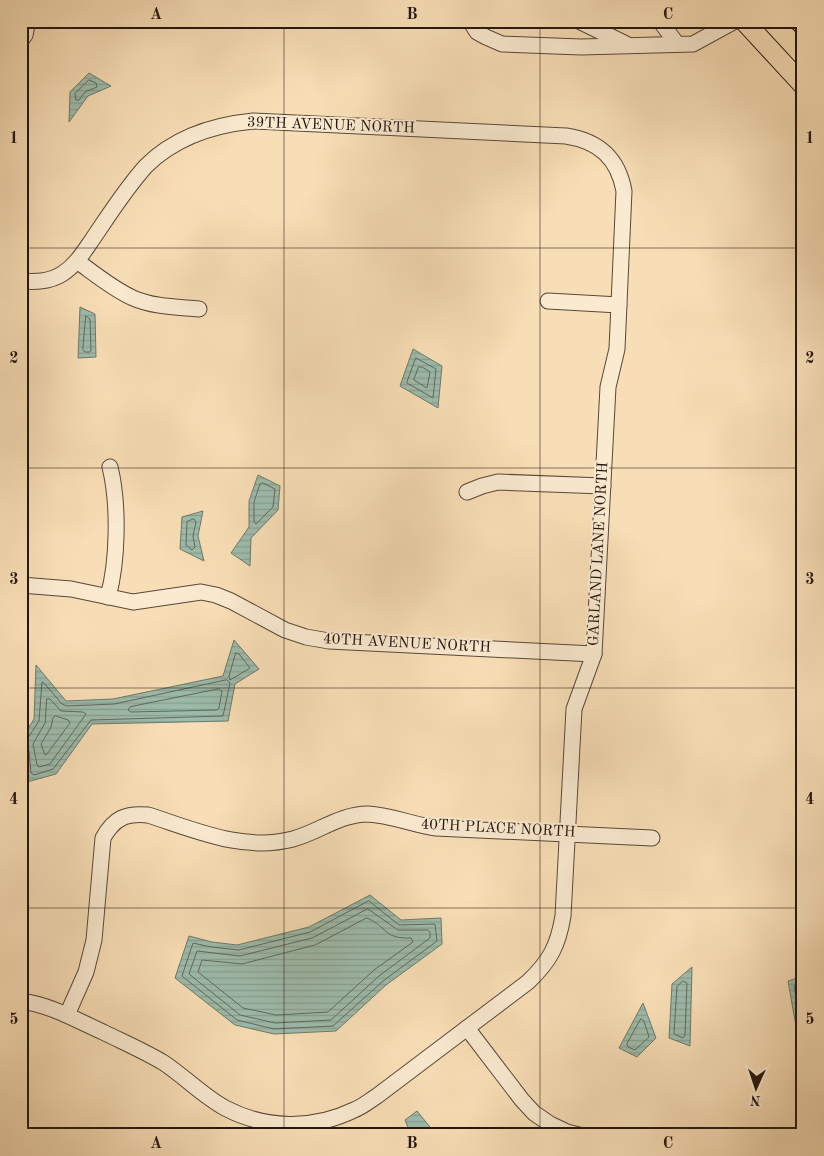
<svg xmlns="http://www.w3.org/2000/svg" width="824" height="1156" font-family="'Old Standard TT',serif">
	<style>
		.water { fill: url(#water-rules); stroke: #6d7a6d }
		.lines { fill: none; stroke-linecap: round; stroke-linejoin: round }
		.shore { stroke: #60695e; stroke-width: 1 }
		.stream { stroke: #6d7a6d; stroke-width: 3 }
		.minor-casing { stroke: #594839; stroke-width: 17 }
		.major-casing { stroke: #24160f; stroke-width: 21 }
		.minor { stroke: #faead0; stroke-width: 15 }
		.major { stroke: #f8deb6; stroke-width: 19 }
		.grid { fill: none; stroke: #24160f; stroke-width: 1; stroke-opacity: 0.55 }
		.labels { text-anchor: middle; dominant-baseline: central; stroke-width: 4; stroke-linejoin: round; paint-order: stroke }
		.street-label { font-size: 15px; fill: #24160f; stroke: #faead0 }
		.neatline { fill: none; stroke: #24160f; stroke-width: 2 }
		.grid-label { font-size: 16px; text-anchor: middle; font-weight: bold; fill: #24160f }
	</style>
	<defs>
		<pattern id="water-rules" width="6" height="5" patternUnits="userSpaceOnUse" patternTransform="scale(1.25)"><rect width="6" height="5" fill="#9dbcac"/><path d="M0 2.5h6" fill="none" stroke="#87a193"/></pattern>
	</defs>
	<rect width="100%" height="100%" fill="#f8deb6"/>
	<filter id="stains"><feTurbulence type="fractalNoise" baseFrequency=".004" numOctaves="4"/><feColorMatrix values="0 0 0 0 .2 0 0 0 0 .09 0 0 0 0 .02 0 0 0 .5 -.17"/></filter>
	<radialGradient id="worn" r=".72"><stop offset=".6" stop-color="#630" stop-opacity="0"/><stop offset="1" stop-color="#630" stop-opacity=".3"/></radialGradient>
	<g class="water">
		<polygon points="89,73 111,86 88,96 69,122 70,92"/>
		<polygon points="80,307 95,314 96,357 78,358"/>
		<polygon points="413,349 442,366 438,408 400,386"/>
		<polygon points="258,475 280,486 278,510 251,538 250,566 231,553 249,527 249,501"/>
		<polygon points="203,511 198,536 204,561 180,549 182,517"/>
		<polygon points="234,640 259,669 235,684 228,721 92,724 56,774 27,782 22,739 34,719 36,665 66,701 113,699 223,676"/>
		<polygon points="370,895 401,920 441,918 442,944 386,985 336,1031 274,1034 235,1025 175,978 189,936 212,942 237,945 309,927"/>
		<polygon points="692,967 690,1046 669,1038 672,984"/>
		<polygon points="803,976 803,1066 788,981"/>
		<polygon points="643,1003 656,1038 637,1057 619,1048"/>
		<polygon points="417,1111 434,1132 434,1135 411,1135 405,1120"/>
	</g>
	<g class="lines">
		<g class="shore">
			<polygon points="89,80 96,83 97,87 85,92 79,100 76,100 75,94"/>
			<polygon points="86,316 90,319 91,350 90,352 85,352 83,350"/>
			<polygon points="416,358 436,369 433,398 407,383"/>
			<polygon points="419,367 422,367 430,372 427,388 414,380"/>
			<polygon points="263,483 275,489 273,507 256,524 254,522 254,502 260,484"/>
			<polygon points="194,519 196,522 193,536 195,547 192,550 186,545 187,522"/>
			<polygon points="236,653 239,654 250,668 230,680 229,677"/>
			<polygon points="227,680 230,683 223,716 91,720 53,769 34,775 31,773 29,751 24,744 39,721 42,682 44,683 62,704 67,706 114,704"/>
			<polygon points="219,689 222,691 219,708 217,710 131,712 128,710 130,707"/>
			<polygon points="47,699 50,699 61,711 83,712 86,714 50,764 39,767 37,765 33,744 45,723"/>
			<polygon points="56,716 68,720 70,723 47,754 45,755 41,744 51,727 53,718"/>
			<polygon points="369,901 399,925 435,924 437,941 383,981 333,1026 274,1029 237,1020 182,976 193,943 211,947 239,950 310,932"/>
			<polygon points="368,909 398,930 428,930 430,932 430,938 379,976 331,1020 275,1023 240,1015 189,974 197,951 240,956 312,938"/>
			<path d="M367 918C388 927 383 939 411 938L413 942 374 970 328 1012 276 1015 243 1008 198 972 202 960 242 964 315 945Z"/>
			<polygon points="683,981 687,983 685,1035 683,1038 676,1035 674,1033 677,987"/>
			<polyline points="803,981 794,986 803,1038"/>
			<polygon points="641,1019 644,1021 649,1037 635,1050 628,1047 627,1044"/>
		</g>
		<polyline class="stream" points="21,1132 23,1135"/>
		<defs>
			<g id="minor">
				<polyline points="470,21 477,32 486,37 502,44 581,47 693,44 735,21"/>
				<polyline points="579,21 626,44"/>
				<polyline points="660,21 677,44"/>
				<polyline points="21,40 25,35 28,21"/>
				<path d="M77 261C95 274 113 289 133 298 153 307 178 307 199 309"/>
				<path d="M21 281C35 282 49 282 62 274 75 266 83 253 92 240 109 215 126 188 146 166 175 137 213 125 253 121L566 136C599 141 618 158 624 191L617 349 608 387 594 654 574 709 563 916C558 946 550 961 528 982L377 1096C369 1101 362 1107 354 1110 313 1130 265 1129 225 1108 203 1096 185 1077 164 1063 144 1051 123 1042 103 1032 76 1020 51 1005 21 1001"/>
				<polyline points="548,301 619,305"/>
				<polyline points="467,492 482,486 498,482 603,486"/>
				<polyline points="21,585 71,589 133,602 201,592 216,595 231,601 285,630 306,637 329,641 594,654"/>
				<path d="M108 597C118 561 119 504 110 467"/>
				<path d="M67 1015 86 972 94 940 103 838C114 818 126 813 148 815 195 830 243 852 293 839 319 832 340 814 368 814 391 815 413 825 436 828L652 838"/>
				<polyline points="467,1028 522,1100 534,1113 550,1124 567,1132 579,1135"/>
			</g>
			<g id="major">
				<polyline points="744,21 803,85"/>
				<polyline points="799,21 803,25"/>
			</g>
		</defs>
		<use href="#minor" class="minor-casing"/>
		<use href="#major" class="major-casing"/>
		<use href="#minor" class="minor"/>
		<use href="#major" class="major"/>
	</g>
	<path class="grid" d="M284 21V1135M540 21V1135M21 248H803M21 468H803M21 688H803M21 908H803"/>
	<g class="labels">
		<g class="street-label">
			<text transform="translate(331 126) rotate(2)">39TH AVENUE NORTH</text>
			<text transform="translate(599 554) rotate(-87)">GARLAND LANE NORTH</text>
			<text transform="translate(407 644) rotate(3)">40TH AVENUE NORTH</text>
			<text transform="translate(498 829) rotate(3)">40TH PLACE NORTH</text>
		</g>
	</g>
	<rect width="824" height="1156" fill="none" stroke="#f8deb6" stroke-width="55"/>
	<g transform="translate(756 1088) rotate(183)" stroke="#faead0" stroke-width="4" paint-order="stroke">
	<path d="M0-4L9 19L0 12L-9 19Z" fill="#24160f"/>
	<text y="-8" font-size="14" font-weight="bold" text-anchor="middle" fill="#24160f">N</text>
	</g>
	<rect x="28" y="28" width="768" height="1100" class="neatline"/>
	<g class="grid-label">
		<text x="156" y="19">A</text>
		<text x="412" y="19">B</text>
		<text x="668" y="19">C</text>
		<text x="14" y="143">1</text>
		<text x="810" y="143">1</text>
		<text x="14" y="363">2</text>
		<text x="810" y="363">2</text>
		<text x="14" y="584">3</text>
		<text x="810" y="584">3</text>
		<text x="14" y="804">4</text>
		<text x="810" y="804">4</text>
		<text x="14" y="1024">5</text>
		<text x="810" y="1024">5</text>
		<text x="156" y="1148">A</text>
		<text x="412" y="1148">B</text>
		<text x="668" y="1148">C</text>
	</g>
	<rect width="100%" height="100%" filter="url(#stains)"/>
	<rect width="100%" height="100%" fill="url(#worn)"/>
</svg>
